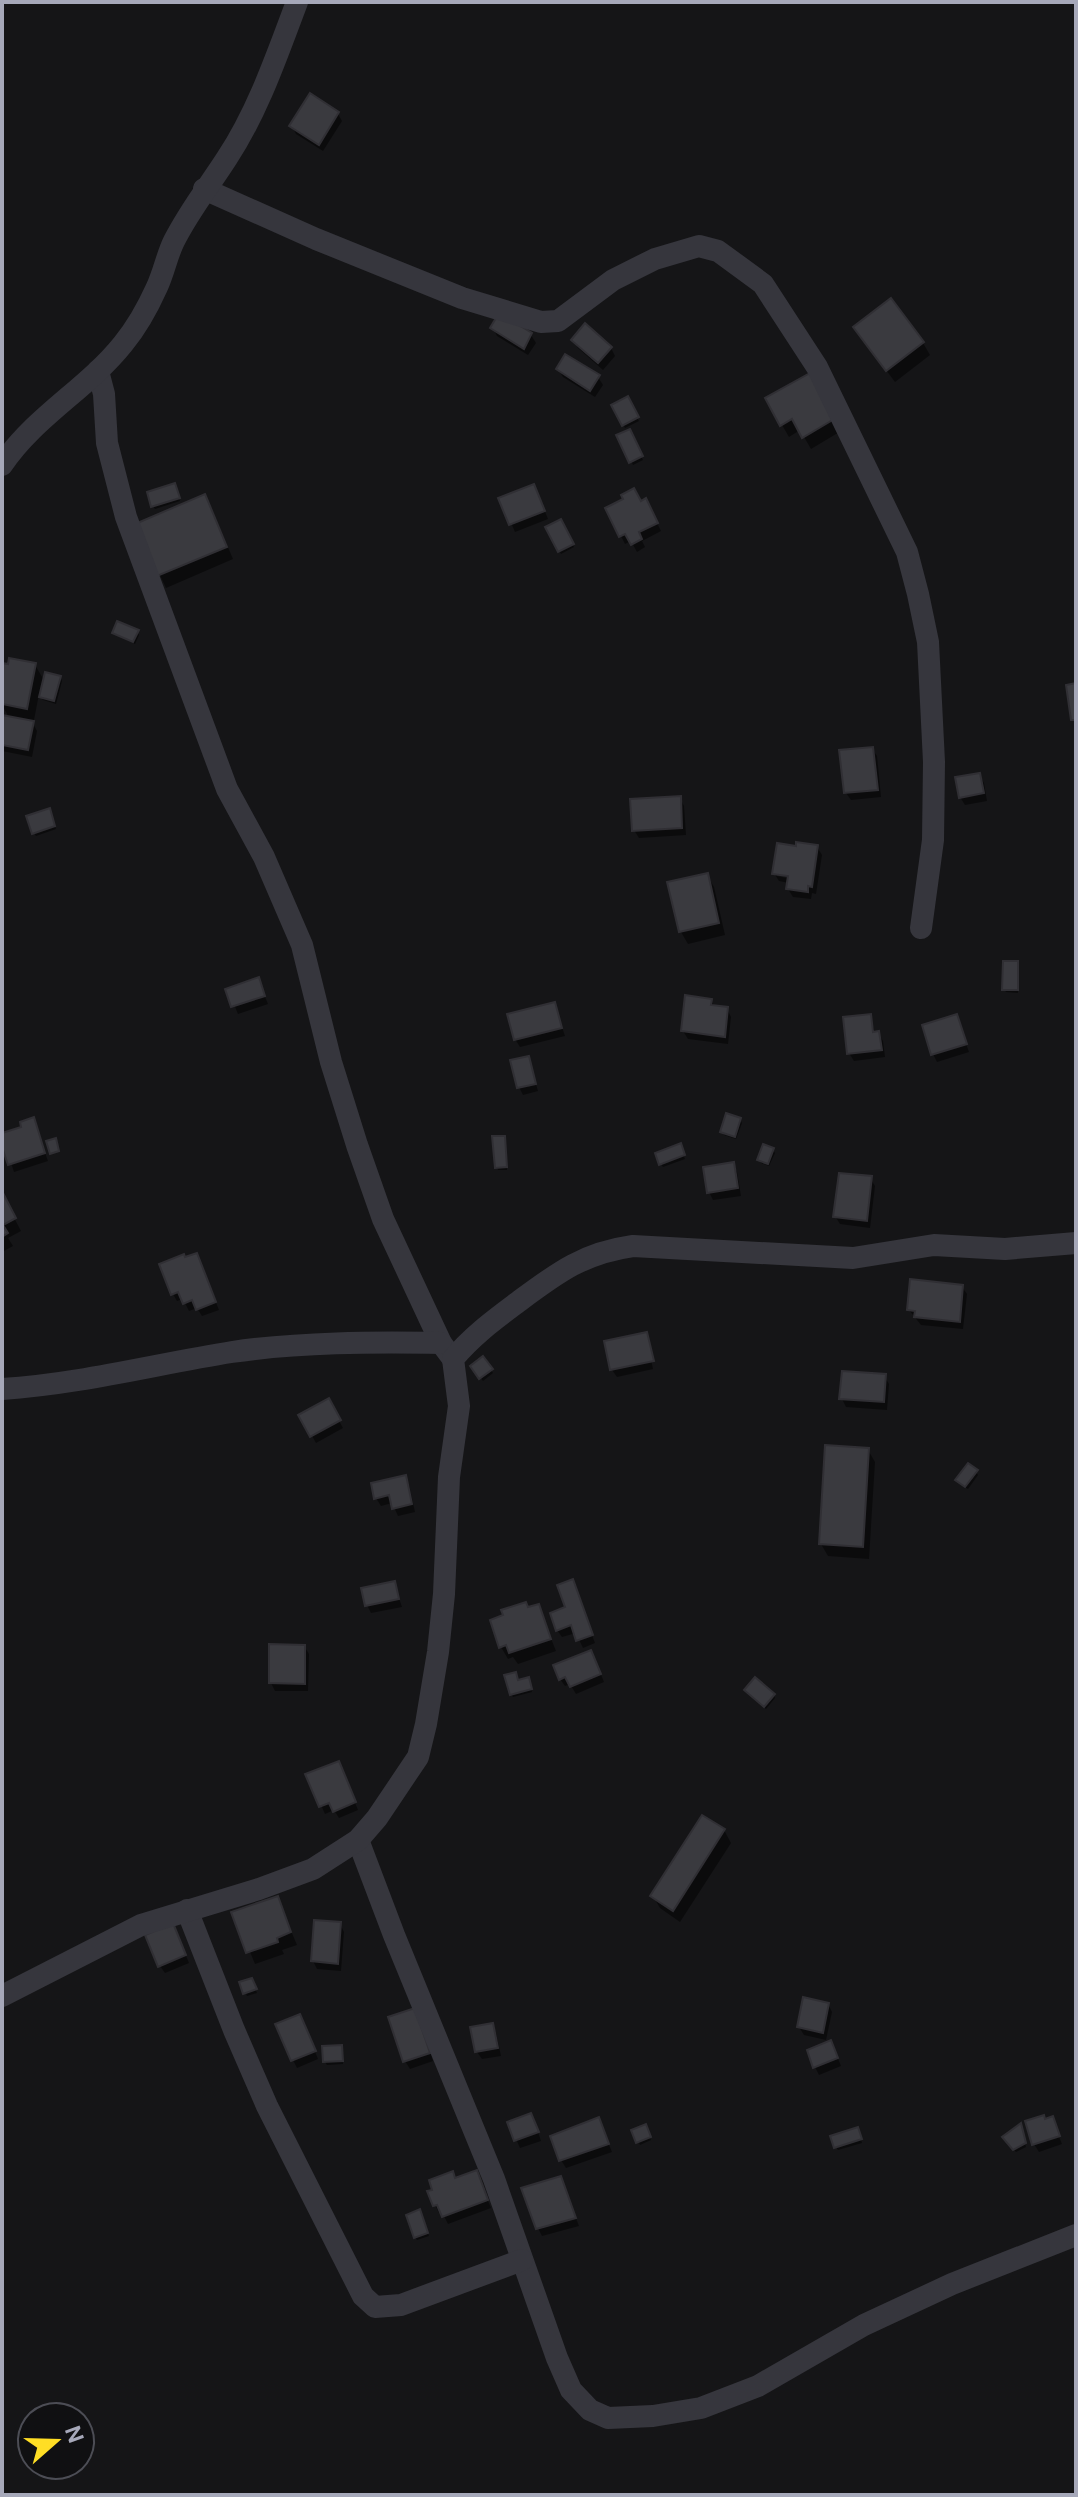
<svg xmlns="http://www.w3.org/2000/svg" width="1078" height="2497" font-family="'DM Sans',sans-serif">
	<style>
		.shadow { fill: #0007; fill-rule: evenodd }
		.building { fill: #3a3a3f; stroke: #302f34; stroke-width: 2 }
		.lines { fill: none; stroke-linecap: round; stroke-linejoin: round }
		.minor { stroke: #36363d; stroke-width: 22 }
	</style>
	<rect width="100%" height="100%" fill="#151517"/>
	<g class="shadow">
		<polygon points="338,114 342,121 323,151 296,134 292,126"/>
		<polygon points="493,328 531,335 536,343 528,355 497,336"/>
		<polygon points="855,328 923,343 930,355 895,382"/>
		<polygon points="573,340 611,348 615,356 603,370 578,348"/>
		<polygon points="558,369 598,377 603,385 595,397 563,377"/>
		<polygon points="810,375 841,431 811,449 800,430 789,437 767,399"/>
		<polygon points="627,399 639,421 625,428 614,406"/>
		<polygon points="629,431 643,460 633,465 619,436"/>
		<polygon points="176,489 180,501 155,509 153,506"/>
		<polygon points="538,494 548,519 515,532 501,499"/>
		<polygon points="640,503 650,509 661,531 642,541 645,547 637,552 631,541 625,544 621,536"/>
		<polygon points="211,508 233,559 166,588 137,525"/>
		<polygon points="561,522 574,547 561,554 548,528"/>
		<polygon points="137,632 139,635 135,644 115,633"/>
		<polygon points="2,665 35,665 45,682 60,677 62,681 56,704 43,700 39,694 34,720 31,720 37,731 32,757 2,751 2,717 10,719 2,705"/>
		<polygon points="872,749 877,756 881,797 851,800 846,793"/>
		<polygon points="979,775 984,783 987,801 965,805 960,797"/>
		<polygon points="680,798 684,806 686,835 639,838 634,830"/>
		<polygon points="50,814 56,829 36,836 34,833"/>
		<path d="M817 847 822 855 816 894 812 893 811 899 793 897 788 889 789 883 779 881 774 873 798 848ZM777 872 798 876 797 880 777 876Z"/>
		<polygon points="707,875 714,887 725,935 688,944 681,932"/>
		<polygon points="1017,963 1018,993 1006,992 1004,989"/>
		<polygon points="258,980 268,1004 238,1014 228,990"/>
		<polygon points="711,1000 715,1007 727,1009 731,1017 728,1044 688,1039 683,1031"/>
		<polygon points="554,1004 565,1036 520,1047 515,1039"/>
		<polygon points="870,1016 875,1034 878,1033 883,1041 885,1057 854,1061 849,1053"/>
		<polygon points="956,1016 969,1052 937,1062 933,1054"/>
		<polygon points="528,1058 538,1091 523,1095 519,1087"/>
		<polygon points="33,1120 48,1161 14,1172 2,1135 23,1128"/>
		<polygon points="740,1120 742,1123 736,1139 724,1135 722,1131"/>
		<polygon points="504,1138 507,1170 498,1170 497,1167"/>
		<polygon points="681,1149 685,1159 663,1167 661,1164"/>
		<polygon points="773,1150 775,1153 769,1166 761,1163 759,1159"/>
		<polygon points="733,1164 737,1172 741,1196 713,1200 709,1192"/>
		<polygon points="870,1178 875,1186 870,1228 840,1224 835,1216"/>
		<polygon points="2,1195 21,1231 8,1238 13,1246 2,1252"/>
		<polygon points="185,1260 200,1263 219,1310 202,1316 197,1308 189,1311 183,1299 177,1301 173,1294"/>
		<polygon points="962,1287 967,1294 963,1329 921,1325 909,1310"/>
		<polygon points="646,1334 650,1340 647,1340 653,1369 617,1377 612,1370"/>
		<polygon points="483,1359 493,1373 483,1381 472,1366"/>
		<polygon points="884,1376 889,1384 887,1410 846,1407 842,1399"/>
		<polygon points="328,1401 343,1428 316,1443 301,1416"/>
		<polygon points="868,1450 875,1462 869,1559 828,1556 821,1544"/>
		<polygon points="976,1472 978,1475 968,1489 960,1484 958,1480"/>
		<polygon points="405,1478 409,1485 415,1512 398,1516 392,1503 381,1506 376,1498"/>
		<polygon points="572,1582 595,1643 583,1648 576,1633 562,1637 557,1630 567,1608"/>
		<polygon points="394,1583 402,1607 371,1613 367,1605"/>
		<polygon points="538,1606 556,1651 518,1664 513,1657 508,1659 501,1647 528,1609"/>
		<polygon points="304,1646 309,1654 308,1691 275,1691 271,1683"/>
		<polygon points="595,1660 604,1682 576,1694 570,1684 565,1686 560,1679"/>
		<polygon points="518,1682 530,1682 532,1692 513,1697 511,1694"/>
		<polygon points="748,1693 774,1695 775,1698 766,1709"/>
		<polygon points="342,1771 358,1810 339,1818 334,1810 325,1814 308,1775"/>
		<polygon points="724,1830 731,1843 680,1922 660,1908 653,1896"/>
		<polygon points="277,1898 297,1945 282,1950 284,1954 255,1964 234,1913"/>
		<polygon points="340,1924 344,1932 341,1971 317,1969 313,1961"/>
		<polygon points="177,1934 189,1963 165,1973 160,1966"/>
		<polygon points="253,1983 257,1993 247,1996 242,1984"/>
		<polygon points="828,2004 832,2012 826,2040 804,2035 799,2027"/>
		<polygon points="419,2018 433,2061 410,2069 405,2061"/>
		<polygon points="304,2024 318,2059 297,2068 293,2060"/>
		<polygon points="492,2025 496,2033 501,2056 482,2059 477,2052 473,2029"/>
		<polygon points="342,2051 343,2064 327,2065 325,2062"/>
		<polygon points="835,2051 841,2066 819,2075 815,2067"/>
		<polygon points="598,2119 612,2152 566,2168 561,2160"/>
		<polygon points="1052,2119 1062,2144 1039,2152 1034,2144"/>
		<polygon points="509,2123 535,2123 541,2141 520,2148"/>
		<polygon points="645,2127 651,2140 640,2145 634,2131"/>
		<polygon points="1022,2128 1026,2147 1016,2152 1006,2141"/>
		<polygon points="859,2132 862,2143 838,2150 836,2147"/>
		<polygon points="476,2172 491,2208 448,2224 442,2212 439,2213 435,2205 455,2180"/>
		<polygon points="560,2178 579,2226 542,2236 538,2228"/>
		<polygon points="421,2215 429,2236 417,2240 415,2237"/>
	</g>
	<g class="building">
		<polygon points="310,93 339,112 319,145 289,126"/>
		<polygon points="891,298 924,342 886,371 853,327"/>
		<polygon points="499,313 532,333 524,349 490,328"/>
		<polygon points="585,323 612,347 598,363 571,340"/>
		<polygon points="565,354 600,375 590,391 556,369"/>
		<polygon points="810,373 836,418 802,438 792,419 780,426 765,398"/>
		<polygon points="628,396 639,417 622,426 611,405"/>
		<polygon points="630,429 643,456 629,463 616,435"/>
		<polygon points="175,483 180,498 151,507 147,492"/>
		<polygon points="534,484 545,511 509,525 498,498"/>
		<polygon points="634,488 641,501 646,498 658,523 639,532 642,539 631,545 625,534 619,537 605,508 623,499 621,495"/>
		<polygon points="205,494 227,547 157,576 135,524"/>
		<polygon points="561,519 574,544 558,552 545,527"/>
		<polygon points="117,621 139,630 133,642 112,633"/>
		<polygon points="9,658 36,663 27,709 2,704 2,663 8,664"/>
		<polygon points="45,672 61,676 54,701 39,697"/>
		<polygon points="1076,683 1076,720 1071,720 1066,685"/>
		<polygon points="2,715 34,721 28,750 2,745"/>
		<polygon points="873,747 878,790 844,793 839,750"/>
		<polygon points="980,773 984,793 959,798 955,777"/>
		<polygon points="681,796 682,828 632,831 630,799"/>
		<polygon points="50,808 55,826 32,834 26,816"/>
		<polygon points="796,842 818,845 812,887 808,886 808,892 786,889 788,876 772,874 777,843 796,846"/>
		<polygon points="708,873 719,923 679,932 667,882"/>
		<polygon points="1003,961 1018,961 1018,990 1002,990"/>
		<polygon points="259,977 265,996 231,1007 225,989"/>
		<polygon points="685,995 712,999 711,1005 728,1007 725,1037 681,1031"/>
		<polygon points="555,1002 562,1028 514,1040 507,1014"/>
		<polygon points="871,1014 873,1032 879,1031 882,1050 847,1054 843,1017"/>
		<polygon points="957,1014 967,1044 931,1055 922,1025"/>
		<polygon points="529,1056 536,1084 517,1088 510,1060"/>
		<polygon points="726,1113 741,1118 735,1137 720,1132"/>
		<polygon points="34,1117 45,1153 8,1165 2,1147 2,1133 21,1127 20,1122"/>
		<polygon points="492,1136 505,1136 507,1167 495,1168"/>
		<polygon points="56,1138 59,1151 50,1154 46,1141"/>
		<polygon points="681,1143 685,1155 659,1165 655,1153"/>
		<polygon points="763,1144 774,1148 768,1164 757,1160"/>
		<polygon points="734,1162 738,1188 707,1193 703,1167"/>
		<polygon points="839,1173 872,1176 867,1221 833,1217"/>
		<polygon points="2,1191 16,1218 3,1225 8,1233 2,1237"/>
		<polygon points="197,1253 216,1302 196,1310 192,1300 183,1304 178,1292 171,1295 159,1264 184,1254 185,1257"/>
		<polygon points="910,1279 963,1285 960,1322 914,1317 915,1311 907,1310"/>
		<polygon points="647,1332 654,1361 610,1370 604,1341"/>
		<polygon points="483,1356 493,1369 479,1379 470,1366"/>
		<polygon points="842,1371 886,1374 884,1402 839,1399"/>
		<polygon points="329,1398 341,1420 310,1437 298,1415"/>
		<polygon points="825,1445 869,1448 863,1547 819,1544"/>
		<polygon points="968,1463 978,1470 965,1487 955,1480"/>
		<polygon points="406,1475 412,1504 392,1509 389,1495 374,1499 371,1483"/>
		<polygon points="573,1579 593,1635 576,1641 571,1625 556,1631 550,1613 565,1607 557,1585"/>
		<polygon points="395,1581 399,1599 365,1606 361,1588"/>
		<polygon points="526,1602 528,1607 539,1604 551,1639 509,1653 506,1645 499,1648 490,1620 503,1615 501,1610"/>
		<polygon points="269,1644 305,1645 305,1684 269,1683"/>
		<polygon points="591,1650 601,1674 570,1687 565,1677 559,1680 553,1665"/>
		<polygon points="516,1672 518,1680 529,1677 532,1689 510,1695 504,1675"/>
		<polygon points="755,1677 775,1694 764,1707 744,1690"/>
		<polygon points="339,1761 356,1802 333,1812 329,1803 319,1807 305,1774"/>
		<polygon points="702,1815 725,1829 673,1911 650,1896"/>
		<polygon points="278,1896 291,1932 277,1938 278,1942 246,1953 231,1912"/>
		<polygon points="314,1920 341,1922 338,1964 311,1961"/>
		<polygon points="173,1923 186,1955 158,1967 145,1935"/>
		<polygon points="252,1978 257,1989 243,1994 239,1982"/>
		<polygon points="803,1997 829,2003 823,2033 797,2027"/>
		<polygon points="415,2008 430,2053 403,2062 388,2017"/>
		<polygon points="300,2014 316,2051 291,2061 275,2024"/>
		<polygon points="493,2023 498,2048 475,2052 470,2027"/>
		<polygon points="831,2040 838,2058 813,2068 807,2050"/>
		<polygon points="342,2045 343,2061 323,2062 322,2046"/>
		<polygon points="531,2113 539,2132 514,2141 507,2122"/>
		<polygon points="1044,2115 1045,2119 1053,2116 1060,2136 1032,2145 1025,2121"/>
		<polygon points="599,2117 609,2144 559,2161 550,2136"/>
		<polygon points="1021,2123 1026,2143 1013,2150 1002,2137"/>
		<polygon points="646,2124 651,2137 636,2143 631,2130"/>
		<polygon points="858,2127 862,2139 834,2148 830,2136"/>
		<polygon points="477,2170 488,2200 442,2217 437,2205 433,2206 427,2191 432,2190 429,2180 453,2171 455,2178"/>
		<polygon points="561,2176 576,2218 536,2229 521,2188"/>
		<polygon points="420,2209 428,2233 414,2238 406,2215"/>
	</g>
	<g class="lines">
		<g class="minor">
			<polyline points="204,189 316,239 462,298 541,322 558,321 613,280 655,259 699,246 718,251 763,284 817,367 907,552 918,594 928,642 934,762 933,840 921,928"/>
			<polyline points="98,371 104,394 107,443 126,517 227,789 264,857 302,945 331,1062 357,1145 383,1219 441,1343 453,1359"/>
			<path d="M2 465C34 417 87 389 123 344 137 327 148 307 157 287 164 272 167 255 174 241 189 211 209 186 227 158 258 111 277 55 297 2"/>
			<path d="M2 1389C80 1384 156 1364 232 1352 300 1342 372 1342 441 1343"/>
			<polyline points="358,1840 394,1935 494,2179 557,2358 571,2390 590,2410 608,2418 653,2416 701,2408 758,2386 864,2325 952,2284 1076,2235"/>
			<polyline points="187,1910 234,2030 267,2106 363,2296 375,2307 401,2305 522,2260"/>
			<path d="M2 1996 141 1925 259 1889 313 1869 358 1840 377 1818 418 1757 426 1724 438 1652 444 1594 449 1477 459 1406 453 1359C472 1336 494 1320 518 1302 557 1273 583 1253 633 1246L853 1258 934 1245 1005 1249 1076 1243"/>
		</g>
	</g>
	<rect width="1078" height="2497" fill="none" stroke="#a6a8b9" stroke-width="8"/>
	<g transform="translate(56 2441) rotate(70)"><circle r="38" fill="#101012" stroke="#4c4d55" stroke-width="2"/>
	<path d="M0-6L14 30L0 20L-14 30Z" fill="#ffde25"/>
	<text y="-12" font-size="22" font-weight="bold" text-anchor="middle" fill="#a6a8b9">N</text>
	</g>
</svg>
